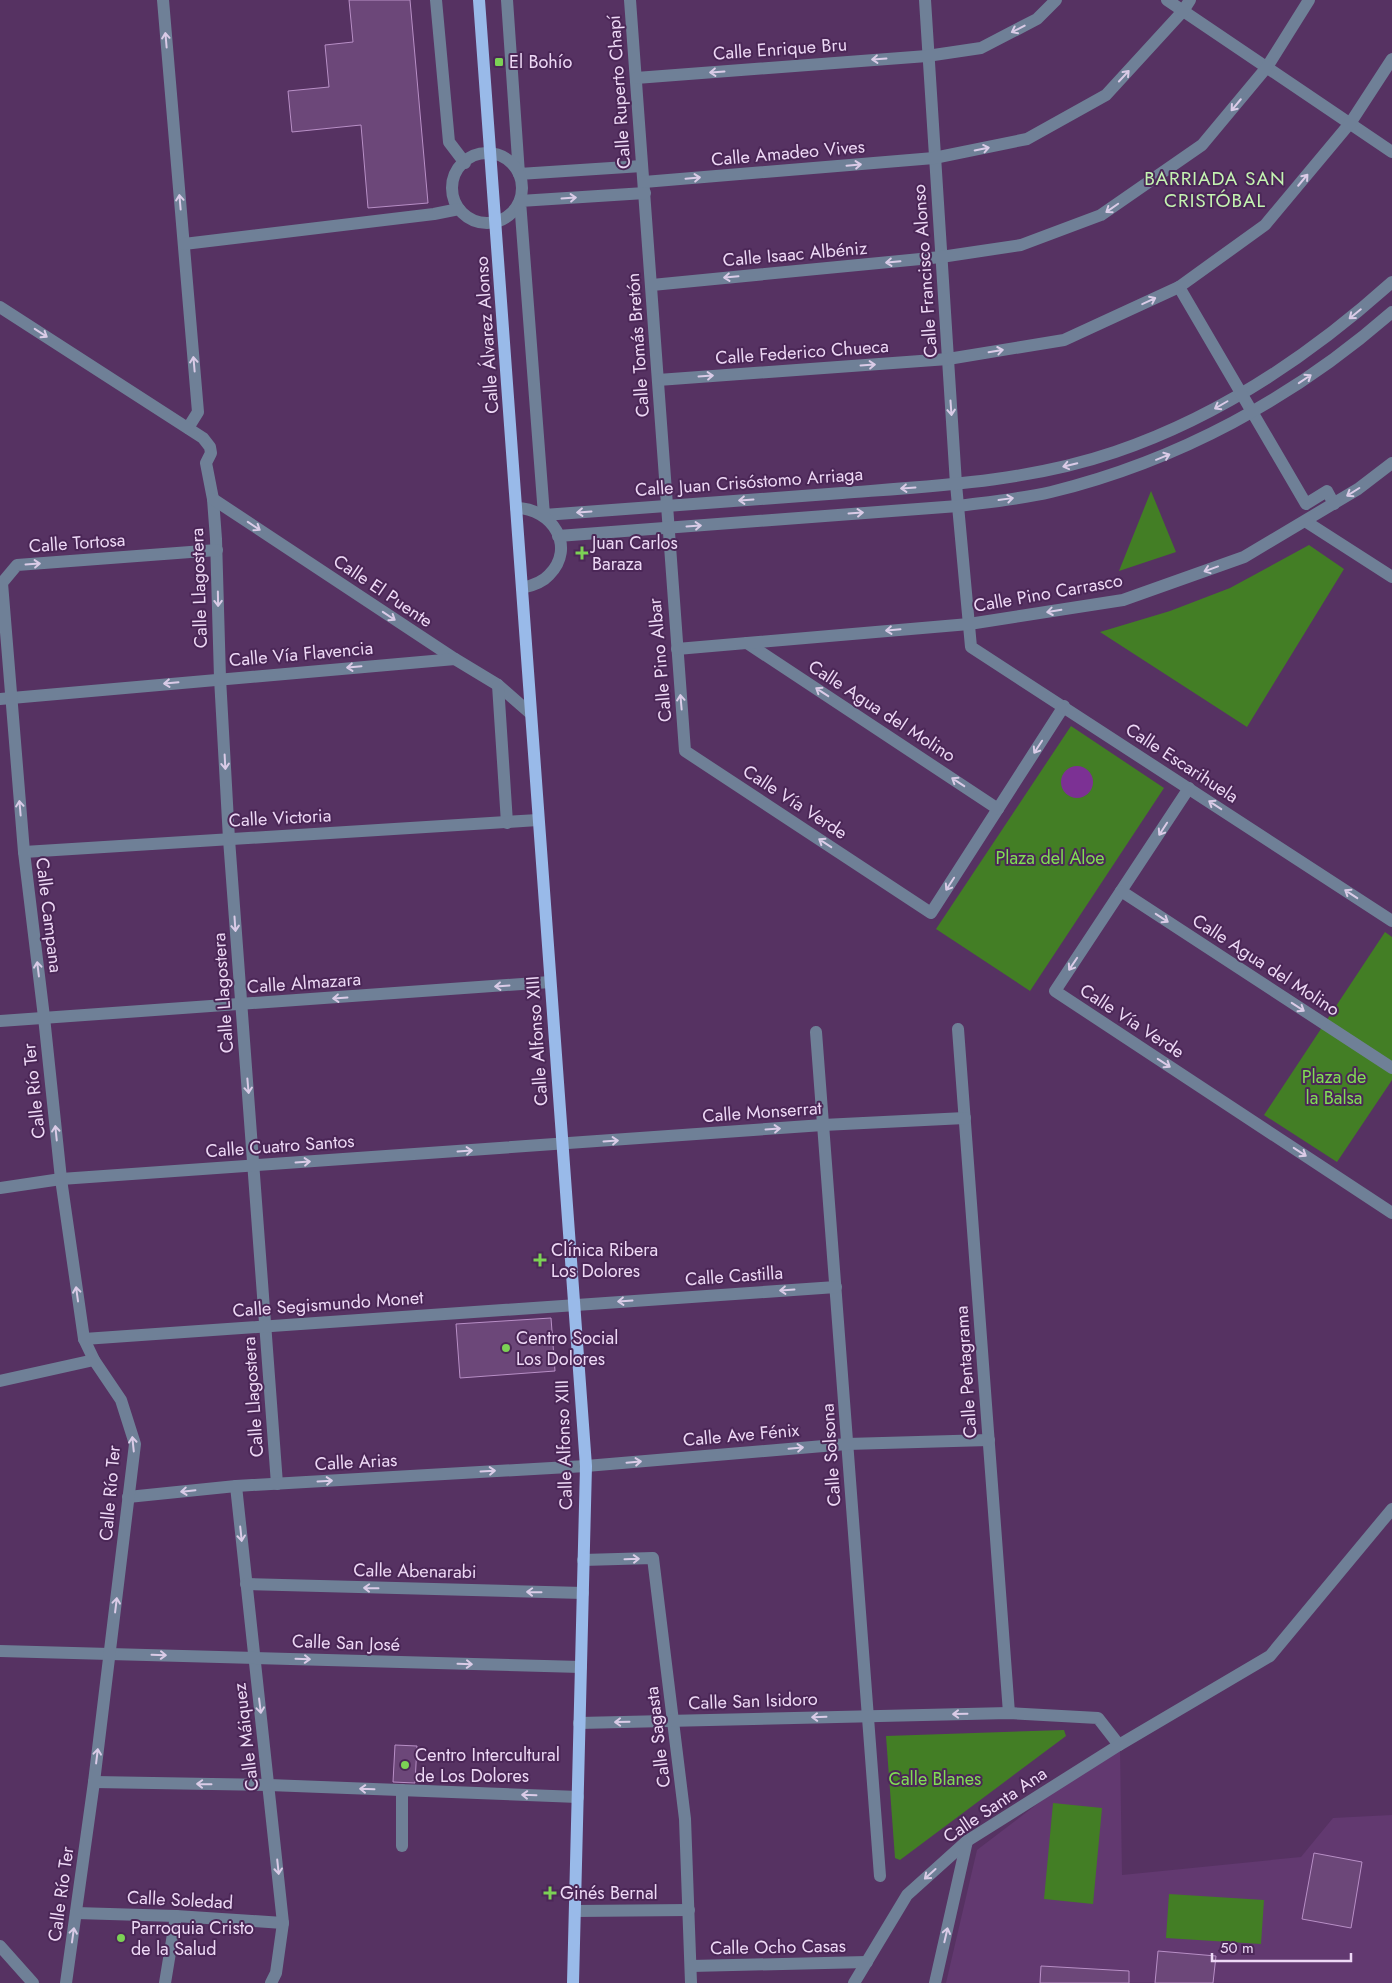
<svg xmlns="http://www.w3.org/2000/svg" width="1392" height="1983" font-family="Jost,sans-serif">
	<style>
		.built { fill: #623970 }
		.green { fill: #437e25 }
		.water { fill: #7c3194 }
		.building { fill: #6c4779; stroke: #b88fc6 }
		.lines { fill: none; stroke-linecap: round; stroke-linejoin: round }
		.minor { stroke: #6f8097; stroke-width: 12 }
		.major { stroke: #99bae9; stroke-width: 12 }
		.oneway { stroke: #dacbe7 }
		.poi-dot { fill: #7cd155; stroke: #4b2757; stroke-width: 2 }
		.labels { text-anchor: middle; dominant-baseline: central; stroke-width: 4; stroke-linejoin: round; paint-order: stroke }
		.street-label { font-size: 18px; fill: #edd8f5; stroke: #4b2757 }
		.poi-label { font-size: 18px; fill: #edd8f5; stroke: #4b2757; text-anchor: start }
		.park-label { font-size: 18px; fill: #81de54; stroke: #4b2757 }
		.neighbourhood-label { font-size: 19px; letter-spacing: 1px; fill: #c4f3b1; stroke: #4b2757 }
	</style>
	<rect width="100%" height="100%" fill="#563262"/>
	<polygon class="built" points="1120,1748 1122,1875 1301,1857 1333,1818 1392,1815 1392,1983 946,1983 977,1850 1083,1769"/>
	<g class="green">
		<polygon points="1151,491 1176,552 1119,571"/>
		<polygon points="1309,545 1344,569 1247,727 1100,632 1170,611 1230,588"/>
		<polygon points="1071,726 1164,788 1030,991 936,929"/>
		<polygon points="1385,932 1392,937 1392,1080 1337,1162 1264,1115"/>
		<polygon points="1064,1730 1066,1736 900,1860 895,1858 886,1736"/>
		<polygon points="1053,1803 1102,1808 1093,1904 1044,1899"/>
		<polygon points="1169,1894 1264,1900 1261,1944 1166,1938"/>
	</g>
	<circle class="water" cx="1077" cy="782" r="16"/>
	<g class="building">
		<polygon points="349,0 410,0 428,203 368,208 361,125 292,132 288,91 329,87 325,45 353,42"/>
		<polygon points="551,1318 555,1371 460,1378 456,1324"/>
		<polygon points="395,1745 417,1746 415,1783 393,1782"/>
		<polygon points="1314,1853 1362,1862 1351,1928 1302,1919"/>
		<polygon points="1158,1951 1216,1956 1213,1983 1155,1983"/>
		<polygon points="1041,1966 1129,1971 1129,1983 1040,1983"/>
	</g>
	<g class="lines">
		<g class="minor">
			<polyline points="163,0 198,412 188,428"/>
			<polyline points="436,0 449,142 465,163"/>
			<polyline points="507,0 519,174 642,166"/>
			<polyline points="630,0 685,751 931,913 1064,706"/>
			<polyline points="925,0 956,484 971,647 1392,921"/>
			<polyline points="1167,0 1392,152"/>
			<polyline points="636,78 927,56 981,48 1037,19 1056,0"/>
			<circle cx="487" cy="188" r="35"/>
			<polyline points="644,182 934,158 1027,139 1106,95 1183,11 1190,0"/>
			<path d="M645 193 520 201 544 515C643 508 743 500 842 493 934 486 1027 482 1115 452 1218 417 1312 354 1392 282"/>
			<polyline points="184,244 434,214 459,209"/>
			<polyline points="652,285 941,257 1021,245 1101,215 1202,145 1267,67 1309,0"/>
			<polyline points="1179,287 1306,504 1327,491 1334,504"/>
			<polyline points="0,307 203,438 210,447 211,453 206,463 213,499 216,539 220,678 229,839 277,1484"/>
			<polyline points="658,380 948,359 1064,340 1179,287 1265,225 1351,122 1392,59"/>
			<polyline points="213,499 455,659 498,685 530,713"/>
			<path d="M516 508C552 508 577 547 549 575 542 583 531 586 522 588"/>
			<polyline points="1305,521 1392,577"/>
			<path d="M558 536 958 506C989 502 1021 499 1051 492 1178 461 1294 398 1392 312"/>
			<polyline points="747,643 998,809"/>
			<polyline points="677,649 969,624 1123,600 1244,557 1358,489 1392,463"/>
			<polyline points="498,685 507,823"/>
			<polyline points="0,699 455,659"/>
			<polyline points="1189,788 1055,991 1392,1213"/>
			<polyline points="24,852 538,820"/>
			<polyline points="1121,891 1392,1068"/>
			<polyline points="0,1021 550,982"/>
			<polyline points="958,1029 1009,1713"/>
			<polyline points="816,1032 880,1876"/>
			<polyline points="0,1188 61,1179 823,1125 965,1118"/>
			<polyline points="84,1339 836,1287"/>
			<polyline points="0,1381 94,1360"/>
			<polyline points="236,1486 283,1923 276,1973 271,1983"/>
			<polyline points="128,1497 236,1486 586,1466 847,1444 989,1440"/>
			<polyline points="583,1560 653,1558 685,1819 691,1983"/>
			<polyline points="246,1584 583,1593"/>
			<polyline points="0,1651 581,1667"/>
			<polyline points="579,1723 1009,1713 1098,1718 1119,1745"/>
			<polyline points="94,1782 269,1785 578,1797"/>
			<polyline points="402,1846 402,1790"/>
			<polyline points="575,1911 689,1910"/>
			<polyline points="76,1913 176,1916 283,1923"/>
			<polyline points="0,1946 33,1983"/>
			<polyline points="691,1966 867,1962"/>
			<polyline points="66,1983 94,1782 135,1444 121,1400 94,1360 84,1339 61,1179 44,1017 24,852 2,583 17,565 217,550"/>
			<polyline points="165,1983 176,1916"/>
			<polyline points="854,1983 907,1895 967,1841 1119,1745 1270,1656 1392,1509"/>
			<polyline points="935,1983 967,1841"/>
		</g>
		<polyline class="major" points="479,0 586,1466 573,1983"/>
	</g>
	<defs><path id="oneway-shaft" d="M-6 0H5M1.5-3L5.5 0L1.5 3" fill="none" stroke-width="1.6" stroke-linecap="round" stroke-linejoin="round" transform="scale(1.25)"/></defs>
	<g class="oneway">
		<use href="#oneway-shaft" transform="translate(1018 29) rotate(153)"/>
		<use href="#oneway-shaft" transform="translate(166 40) rotate(-95)"/>
		<use href="#oneway-shaft" transform="translate(879 59) rotate(176)"/>
		<use href="#oneway-shaft" transform="translate(717 72) rotate(176)"/>
		<use href="#oneway-shaft" transform="translate(1124 76) rotate(-47)"/>
		<use href="#oneway-shaft" transform="translate(1236 105) rotate(130)"/>
		<use href="#oneway-shaft" transform="translate(982 149) rotate(-11)"/>
		<use href="#oneway-shaft" transform="translate(854 165) rotate(-5)"/>
		<use href="#oneway-shaft" transform="translate(693 178) rotate(-5)"/>
		<use href="#oneway-shaft" transform="translate(1303 180) rotate(-50)"/>
		<use href="#oneway-shaft" transform="translate(569 198) rotate(-4)"/>
		<use href="#oneway-shaft" transform="translate(180 202) rotate(-95)"/>
		<use href="#oneway-shaft" transform="translate(1112 208) rotate(145)"/>
		<use href="#oneway-shaft" transform="translate(893 262) rotate(175)"/>
		<use href="#oneway-shaft" transform="translate(731 277) rotate(175)"/>
		<use href="#oneway-shaft" transform="translate(1149 301) rotate(-25)"/>
		<use href="#oneway-shaft" transform="translate(1355 314) rotate(141)"/>
		<use href="#oneway-shaft" transform="translate(41 333) rotate(33)"/>
		<use href="#oneway-shaft" transform="translate(996 351) rotate(-9)"/>
		<use href="#oneway-shaft" transform="translate(194 364) rotate(-95)"/>
		<use href="#oneway-shaft" transform="translate(868 365) rotate(-4)"/>
		<use href="#oneway-shaft" transform="translate(706 376) rotate(-4)"/>
		<use href="#oneway-shaft" transform="translate(1305 379) rotate(-34)"/>
		<use href="#oneway-shaft" transform="translate(1221 405) rotate(150)"/>
		<use href="#oneway-shaft" transform="translate(951 408) rotate(86)"/>
		<use href="#oneway-shaft" transform="translate(1163 457) rotate(-22)"/>
		<use href="#oneway-shaft" transform="translate(1070 465) rotate(166)"/>
		<use href="#oneway-shaft" transform="translate(908 488) rotate(176)"/>
		<use href="#oneway-shaft" transform="translate(1353 492) rotate(148)"/>
		<use href="#oneway-shaft" transform="translate(1006 499) rotate(-8)"/>
		<use href="#oneway-shaft" transform="translate(746 500) rotate(176)"/>
		<use href="#oneway-shaft" transform="translate(584 512) rotate(176)"/>
		<use href="#oneway-shaft" transform="translate(856 513) rotate(-4)"/>
		<use href="#oneway-shaft" transform="translate(254 526) rotate(34)"/>
		<use href="#oneway-shaft" transform="translate(694 526) rotate(-4)"/>
		<use href="#oneway-shaft" transform="translate(33 564) rotate(-4)"/>
		<use href="#oneway-shaft" transform="translate(1211 569) rotate(160)"/>
		<use href="#oneway-shaft" transform="translate(218 599) rotate(89)"/>
		<use href="#oneway-shaft" transform="translate(1054 611) rotate(171)"/>
		<use href="#oneway-shaft" transform="translate(389 616) rotate(34)"/>
		<use href="#oneway-shaft" transform="translate(893 630) rotate(175)"/>
		<use href="#oneway-shaft" transform="translate(354 667) rotate(175)"/>
		<use href="#oneway-shaft" transform="translate(171 683) rotate(175)"/>
		<use href="#oneway-shaft" transform="translate(822 692) rotate(-147)"/>
		<use href="#oneway-shaft" transform="translate(681 702) rotate(-95)"/>
		<use href="#oneway-shaft" transform="translate(1038 747) rotate(123)"/>
		<use href="#oneway-shaft" transform="translate(225 762) rotate(87)"/>
		<use href="#oneway-shaft" transform="translate(958 782) rotate(-147)"/>
		<use href="#oneway-shaft" transform="translate(1215 805) rotate(-147)"/>
		<use href="#oneway-shaft" transform="translate(20 808) rotate(-95)"/>
		<use href="#oneway-shaft" transform="translate(1163 829) rotate(123)"/>
		<use href="#oneway-shaft" transform="translate(825 843) rotate(-147)"/>
		<use href="#oneway-shaft" transform="translate(950 884) rotate(123)"/>
		<use href="#oneway-shaft" transform="translate(1351 894) rotate(-147)"/>
		<use href="#oneway-shaft" transform="translate(1162 918) rotate(33)"/>
		<use href="#oneway-shaft" transform="translate(235 924) rotate(86)"/>
		<use href="#oneway-shaft" transform="translate(1073 964) rotate(124)"/>
		<use href="#oneway-shaft" transform="translate(38 969) rotate(-97)"/>
		<use href="#oneway-shaft" transform="translate(502 986) rotate(176)"/>
		<use href="#oneway-shaft" transform="translate(340 998) rotate(176)"/>
		<use href="#oneway-shaft" transform="translate(1298 1007) rotate(33)"/>
		<use href="#oneway-shaft" transform="translate(1164 1063) rotate(33)"/>
		<use href="#oneway-shaft" transform="translate(248 1086) rotate(85)"/>
		<use href="#oneway-shaft" transform="translate(773 1129) rotate(-4)"/>
		<use href="#oneway-shaft" transform="translate(56 1133) rotate(-96)"/>
		<use href="#oneway-shaft" transform="translate(611 1141) rotate(-4)"/>
		<use href="#oneway-shaft" transform="translate(465 1151) rotate(-4)"/>
		<use href="#oneway-shaft" transform="translate(1300 1152) rotate(33)"/>
		<use href="#oneway-shaft" transform="translate(303 1162) rotate(-4)"/>
		<use href="#oneway-shaft" transform="translate(787 1290) rotate(176)"/>
		<use href="#oneway-shaft" transform="translate(77 1294) rotate(-98)"/>
		<use href="#oneway-shaft" transform="translate(625 1301) rotate(176)"/>
		<use href="#oneway-shaft" transform="translate(133 1444) rotate(-96)"/>
		<use href="#oneway-shaft" transform="translate(796 1448) rotate(-5)"/>
		<use href="#oneway-shaft" transform="translate(634 1462) rotate(-5)"/>
		<use href="#oneway-shaft" transform="translate(488 1471) rotate(-3)"/>
		<use href="#oneway-shaft" transform="translate(325 1481) rotate(-3)"/>
		<use href="#oneway-shaft" transform="translate(188 1491) rotate(174)"/>
		<use href="#oneway-shaft" transform="translate(241 1534) rotate(84)"/>
		<use href="#oneway-shaft" transform="translate(632 1559) rotate(-2)"/>
		<use href="#oneway-shaft" transform="translate(371 1588) rotate(-179)"/>
		<use href="#oneway-shaft" transform="translate(534 1592) rotate(-179)"/>
		<use href="#oneway-shaft" transform="translate(116 1605) rotate(-83)"/>
		<use href="#oneway-shaft" transform="translate(159 1655) rotate(2)"/>
		<use href="#oneway-shaft" transform="translate(303 1659) rotate(2)"/>
		<use href="#oneway-shaft" transform="translate(465 1664) rotate(2)"/>
		<use href="#oneway-shaft" transform="translate(260 1706) rotate(83)"/>
		<use href="#oneway-shaft" transform="translate(960 1714) rotate(179)"/>
		<use href="#oneway-shaft" transform="translate(819 1717) rotate(178)"/>
		<use href="#oneway-shaft" transform="translate(622 1722) rotate(179)"/>
		<use href="#oneway-shaft" transform="translate(97 1756) rotate(-83)"/>
		<use href="#oneway-shaft" transform="translate(204 1784) rotate(-179)"/>
		<use href="#oneway-shaft" transform="translate(367 1789) rotate(-178)"/>
		<use href="#oneway-shaft" transform="translate(529 1795) rotate(-178)"/>
		<use href="#oneway-shaft" transform="translate(278 1867) rotate(84)"/>
		<use href="#oneway-shaft" transform="translate(930 1874) rotate(138)"/>
		<use href="#oneway-shaft" transform="translate(73 1935) rotate(-82)"/>
		<use href="#oneway-shaft" transform="translate(946 1935) rotate(-77)"/>
	</g>
	<g class="poi-dot">
		<rect x="494" y="57" width="10" height="10" rx="2.5"/>
		<path d="M579.5 545.5h5v5h5v5h-5v5h-5v-5h-5v-5h5z"/>
		<path d="M537.5 1252.5h5v5h5v5h-5v5h-5v-5h-5v-5h5z"/>
		<circle cx="506" cy="1348" r="5"/>
		<circle cx="405" cy="1765" r="5"/>
		<path d="M547.5 1885.5h5v5h5v5h-5v5h-5v-5h-5v-5h5z"/>
		<circle cx="121" cy="1938" r="5"/>
	</g>
	<g class="labels">
		<g class="street-label">
			<text transform="translate(780 49) rotate(-4)">Calle Enrique Bru</text>
			<text transform="translate(619 92) rotate(-94)">Calle Ruperto Chapí</text>
			<text transform="translate(788 153) rotate(-5)">Calle Amadeo Vives</text>
			<text transform="translate(795 254) rotate(-5)">Calle Isaac Albéniz</text>
			<text transform="translate(925 271) rotate(-94)">Calle Francisco Alonso</text>
			<text transform="translate(487 335) rotate(-94)">Calle Álvarez Alonso</text>
			<text transform="translate(638 345) rotate(-94)">Calle Tomás Bretón</text>
			<text transform="translate(802 352) rotate(-4)">Calle Federico Chueca</text>
			<text transform="translate(749 482) rotate(-4)">Calle Juan Crisóstomo Arriaga</text>
			<text transform="translate(77 543) rotate(-4)">Calle Tortosa</text>
			<text transform="translate(199 588) rotate(-92)">Calle Llagostera</text>
			<text transform="translate(383 591) rotate(34)">Calle El Puente</text>
			<text transform="translate(1048 593) rotate(-10)">Calle Pino Carrasco</text>
			<text transform="translate(301 654) rotate(-5)">Calle Vía Flavencia</text>
			<text transform="translate(660 660) rotate(-95)">Calle Pino Albar</text>
			<text transform="translate(882 711) rotate(33)">Calle Agua del Molino</text>
			<text transform="translate(1182 763) rotate(33)">Calle Escarihuela</text>
			<text transform="translate(795 802) rotate(33)">Calle Vía Verde</text>
			<text transform="translate(280 818) rotate(-3)">Calle Victoria</text>
			<text transform="translate(49 915) rotate(83)">Calle Campana</text>
			<text transform="translate(1266 965) rotate(33)">Calle Agua del Molino</text>
			<text transform="translate(304 983) rotate(-4)">Calle Almazara</text>
			<text transform="translate(223 993) rotate(-94)">Calle Llagostera</text>
			<text transform="translate(1132 1021) rotate(33)">Calle Vía Verde</text>
			<text transform="translate(537 1041) rotate(-94)">Calle Alfonso XIII</text>
			<text transform="translate(34 1091) rotate(-96)">Calle Río Ter</text>
			<text transform="translate(762 1112) rotate(-4)">Calle Monserrat</text>
			<text transform="translate(280 1146) rotate(-4)">Calle Cuatro Santos</text>
			<text transform="translate(734 1276) rotate(-4)">Calle Castilla</text>
			<text transform="translate(328 1304) rotate(-4)">Calle Segismundo Monet</text>
			<text transform="translate(966 1372) rotate(-94)">Calle Pentagrama</text>
			<text transform="translate(253 1397) rotate(-94)">Calle Llagostera</text>
			<text transform="translate(741 1435) rotate(-5)">Calle Ave Fénix</text>
			<text transform="translate(564 1445) rotate(-92)">Calle Alfonso XIII</text>
			<text transform="translate(831 1455) rotate(-94)">Calle Solsona</text>
			<text transform="translate(356 1462) rotate(-3)">Calle Arias</text>
			<text transform="translate(110 1493) rotate(-85)">Calle Río Ter</text>
			<text transform="translate(415 1571) rotate(1)">Calle Abenarabi</text>
			<text transform="translate(346 1643) rotate(2)">Calle San José</text>
			<text transform="translate(753 1701) rotate(-2)">Calle San Isidoro</text>
			<text transform="translate(246 1737) rotate(-97)">Calle Máiquez</text>
			<text transform="translate(658 1737) rotate(-97)">Calle Sagasta</text>
			<text transform="translate(995 1805) rotate(-34)">Calle Santa Ana</text>
			<text transform="translate(61 1894) rotate(-82)">Calle Río Ter</text>
			<text transform="translate(180 1900) rotate(3)">Calle Soledad</text>
			<text transform="translate(778 1947) rotate(-1)">Calle Ocho Casas</text>
		</g>
		<g class="poi-label">
			<text x="509" y="62">El Bohío</text>
			<text x="592" y="543">Juan Carlos<tspan x="592" dy="21">Baraza</tspan></text>
			<text x="551" y="1250">Clínica Ribera<tspan x="551" dy="21">Los Dolores</tspan></text>
			<text x="516" y="1338">Centro Social<tspan x="516" dy="21">Los Dolores</tspan></text>
			<text x="415" y="1755">Centro Intercultural<tspan x="415" dy="21">de Los Dolores</tspan></text>
			<text x="560" y="1893">Ginés Bernal</text>
			<text x="131" y="1928">Parroquia Cristo<tspan x="131" dy="21">de la Salud</tspan></text>
		</g>
		<g class="park-label">
			<text x="1050" y="858">Plaza del Aloe</text>
			<text x="1334" y="1077">Plaza de<tspan x="1334" dy="21">la Balsa</tspan></text>
			<text x="935" y="1779">Calle Blanes</text>
		</g>
		<g class="neighbourhood-label">
			<text x="1215" y="178">BARRIADA SAN<tspan x="1215" dy="22">CRISTÓBAL</tspan></text>
		</g>
	</g>
	<path d="M1212 1953v8h139v-8" fill="none" stroke="#edd8f5" stroke-width="2.5"/>
	<text x="1220" y="1953" font-size="15" fill="#edd8f5" stroke="#4b2757" stroke-width="4" paint-order="stroke">50 m</text>
</svg>
